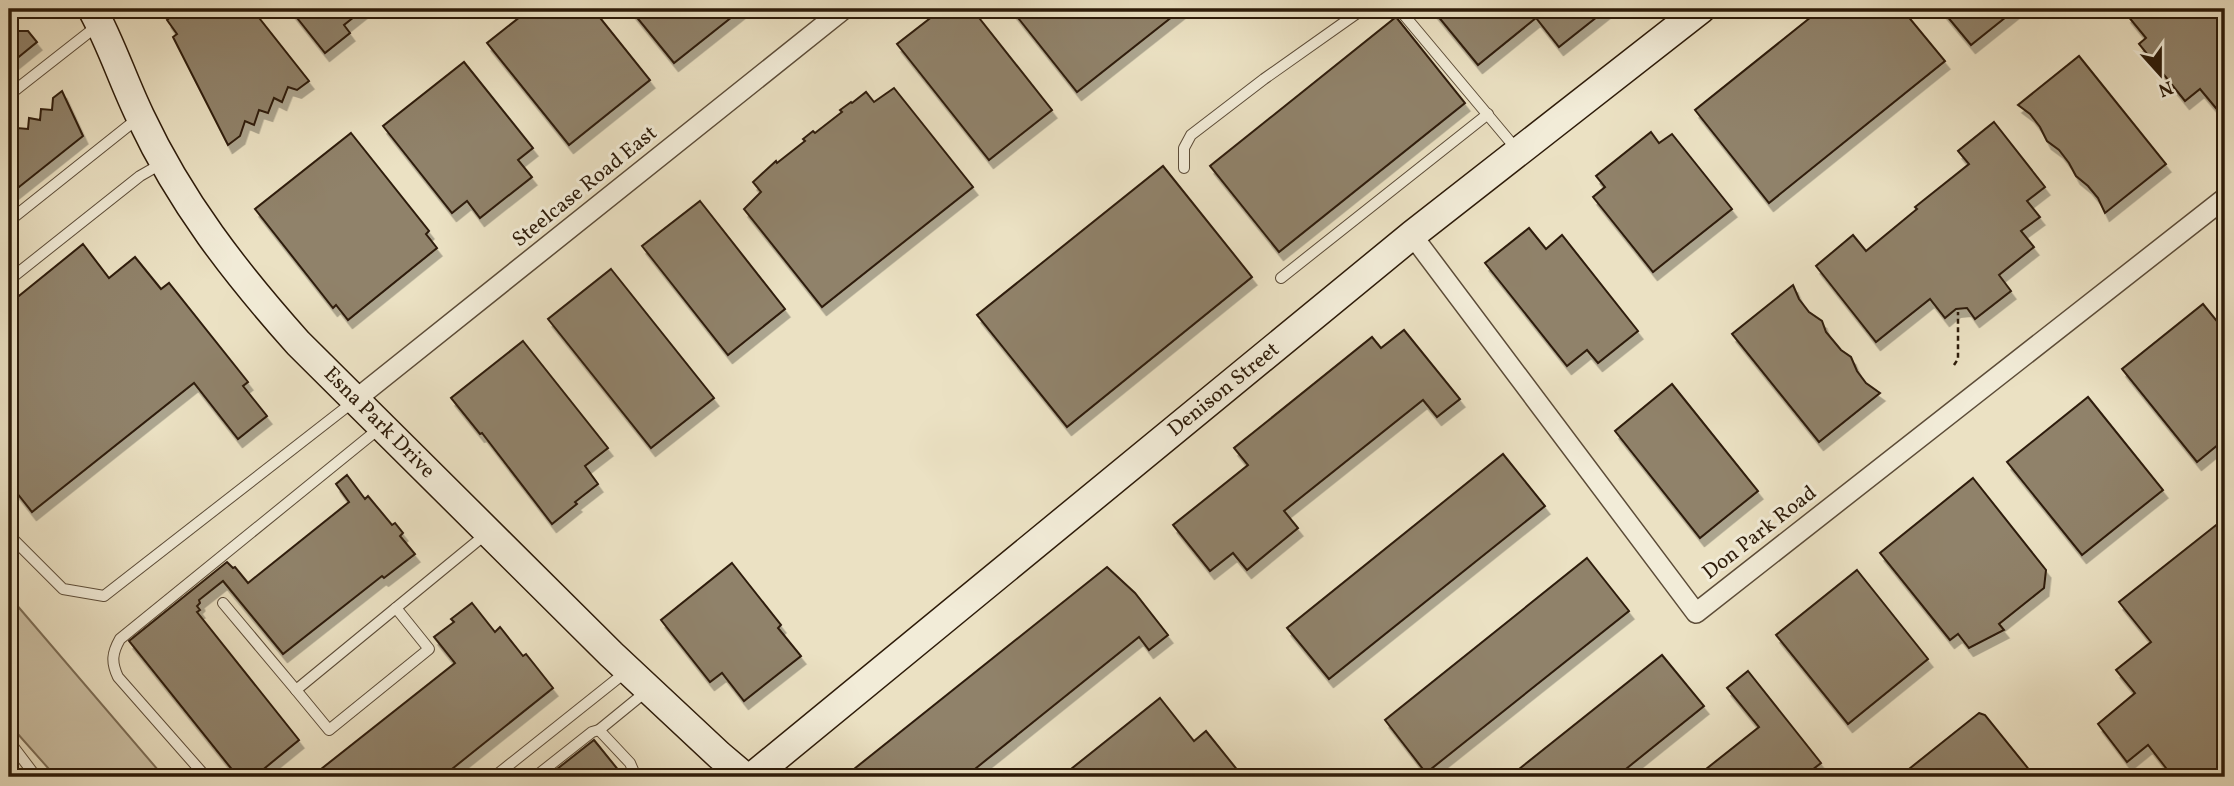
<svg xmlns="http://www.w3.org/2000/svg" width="2234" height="786" font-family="Vollkorn,serif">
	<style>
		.green { fill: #cbbfa3; stroke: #7c6d56; stroke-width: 2 }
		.building { fill: #90826a; stroke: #2d1b09; stroke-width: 2; filter: url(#shadow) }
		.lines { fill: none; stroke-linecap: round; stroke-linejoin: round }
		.lane-casing { stroke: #5c4c38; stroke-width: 12 }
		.street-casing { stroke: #5c4c38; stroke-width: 22 }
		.secondary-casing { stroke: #2d1b09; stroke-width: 31 }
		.path { stroke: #2d1b09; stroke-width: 2.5; stroke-dasharray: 5 3.5; stroke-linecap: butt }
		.lane { stroke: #f2ecd8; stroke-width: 10 }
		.street { stroke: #f2ecd8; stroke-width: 19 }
		.secondary { stroke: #f2ecd8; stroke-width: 28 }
		.labels { text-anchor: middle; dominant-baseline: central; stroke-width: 6; stroke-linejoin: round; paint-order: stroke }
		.street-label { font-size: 21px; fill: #2d1b09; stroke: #f2ecd8 }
	</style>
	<defs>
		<filter id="shadow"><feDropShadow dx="4.5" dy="8" stdDeviation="0" flood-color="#0004"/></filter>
	</defs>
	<rect width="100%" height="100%" fill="#ebe1c3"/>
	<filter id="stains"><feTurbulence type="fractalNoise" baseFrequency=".00286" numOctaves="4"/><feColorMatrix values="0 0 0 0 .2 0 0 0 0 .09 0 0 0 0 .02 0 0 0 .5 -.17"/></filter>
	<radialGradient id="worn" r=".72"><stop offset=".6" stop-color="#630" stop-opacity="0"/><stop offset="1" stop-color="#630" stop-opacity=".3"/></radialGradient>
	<polygon class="green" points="9,596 164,777 56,777 9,724"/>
	<g class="building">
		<polygon points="180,9 252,9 309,81 297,90 288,87 282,102 274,98 268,113 259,110 254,125 245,121 240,136 228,145 173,37 177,34 167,20"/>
		<polygon points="290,9 364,9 344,25 350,33 325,53"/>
		<polygon points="530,9 593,9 650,80 569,145 487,43"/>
		<polygon points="630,9 742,9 674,63"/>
		<polygon points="942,9 972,9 1052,110 989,160 897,44"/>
		<polygon points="1011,9 1182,9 1077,92"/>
		<polygon points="1432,9 1607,9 1559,47 1536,18 1478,65"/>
		<polygon points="1821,9 1902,9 1945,61 1769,203 1695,110"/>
		<polygon points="1941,9 2016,9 1971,45"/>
		<polygon points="2135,9 2225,9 2225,119 2200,89 2185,101 2139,44 2146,38 2127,15"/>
		<polygon points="1396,17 1465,103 1279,252 1210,166"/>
		<polygon points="9,31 28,31 37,42 9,65"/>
		<polygon points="2079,56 2166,164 2105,213 2098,198 2088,186 2076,176 2069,163 2059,150 2047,141 2040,127 2030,114 2018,105"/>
		<polygon points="464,62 533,148 518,160 532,177 480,218 467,201 452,213 383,126"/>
		<polygon points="894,88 973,187 822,307 744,209 761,192 753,182 776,161 777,163 805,141 803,139 813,131 815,133 842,112 840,110 851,102 852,103 866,92 874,102"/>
		<polygon points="62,91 83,136 9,195 9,138 15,146 17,128 28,129 29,118 40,120 41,109 52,110 53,98"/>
		<polygon points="1994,122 2045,187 2027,201 2040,217 2021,231 2034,247 1999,275 2011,291 1975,319 1967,308 1956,309 1945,318 1930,299 1876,342 1816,266 1853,235 1866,251 1917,209 1915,207 1969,164 1958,151"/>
		<polygon points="1651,132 1659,143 1672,134 1732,209 1653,272 1593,197 1605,187 1596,176"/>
		<polygon points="351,133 429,231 426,234 437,248 348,320 336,305 333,308 255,209"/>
		<polygon points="1163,166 1252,277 1067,427 977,315"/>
		<polygon points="700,201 785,309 728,355 642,246"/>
		<polygon points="1529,228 1546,249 1562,235 1638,331 1598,363 1587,350 1567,366 1485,263"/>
		<polygon points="83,244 109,278 135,257 161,289 169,283 248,382 243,386 267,416 238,439 194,383 32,512 9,483 9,304"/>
		<polygon points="611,269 714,398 651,448 548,319"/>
		<polygon points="1793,285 1799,299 1809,312 1822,321 1826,332 1841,350 1851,357 1857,371 1866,383 1880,393 1819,442 1732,334"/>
		<polygon points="2203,304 2225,331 2225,439 2197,462 2122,369"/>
		<polygon points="1404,330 1460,399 1437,417 1423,400 1284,511 1298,528 1247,570 1233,553 1210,571 1173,525 1248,465 1234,448 1372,337 1381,348"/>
		<polygon points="523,341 608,448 585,466 598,484 575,502 577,504 552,524 482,433 480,434 451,398"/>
		<polygon points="1672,384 1758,491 1700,538 1615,431"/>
		<polygon points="2088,397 2163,490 2082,555 2007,462"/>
		<polygon points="1503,454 1545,506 1329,679 1287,628"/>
		<polygon points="347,475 365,499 368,496 392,525 395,523 403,533 400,536 415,554 384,578 382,576 283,654 223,581 199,600 200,603 197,606 200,610 197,612 299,740 254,777 238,777 129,641 227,562 233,568 235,567 248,583 349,502 336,484"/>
		<polygon points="1973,478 2046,570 2044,588 1999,624 2004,630 1969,648 1958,634 1950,640 1880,553"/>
		<polygon points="2225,518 2225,777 2173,777 2148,745 2127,762 2098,724 2135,693 2116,670 2151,642 2119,602"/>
		<polygon points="1587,558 1629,611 1426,773 1385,720"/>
		<polygon points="732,563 781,625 778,628 801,656 744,701 722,673 710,682 661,620"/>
		<polygon points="1107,567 1135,593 1168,635 1149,650 1139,637 965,777 844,777"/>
		<polygon points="1857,570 1928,659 1848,724 1776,635"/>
		<polygon points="472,603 495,632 500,627 523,656 526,654 553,688 442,777 311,777 455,663 434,637 454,622 451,619"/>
		<polygon points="1662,655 1704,706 1616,777 1509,777"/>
		<polygon points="1748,671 1821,763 1803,777 1696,777 1759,727 1727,688"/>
		<polygon points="1160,698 1194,741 1206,731 1243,777 1061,777"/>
		<polygon points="1979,713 1985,715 2035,777 1899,777"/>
		<polygon points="594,740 624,777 555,777 552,773"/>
	</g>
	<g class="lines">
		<defs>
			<g id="lane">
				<polyline points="1399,9 1518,151"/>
				<polyline points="9,95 97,26"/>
				<polyline points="1184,168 1184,148 1191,135 1264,79 1363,9"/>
				<polyline points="9,221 137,119"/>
				<polyline points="1281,278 1488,114"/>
				<polyline points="9,280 140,176 161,164"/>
				<polyline points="9,535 63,589 104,596 353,402"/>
				<polyline points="223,603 296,690 486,534"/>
				<polyline points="296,690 329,730 429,649 396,608"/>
				<polyline points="9,741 34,774 29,777"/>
				<path d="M206 777 118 677C111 662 112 653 120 639L381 427"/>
				<polyline points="494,777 627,671"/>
				<polyline points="535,777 592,732 599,730"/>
				<polyline points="636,777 630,763 599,730 648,690"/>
			</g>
			<g id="street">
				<polyline points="1412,235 1696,613 2225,198"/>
				<polyline points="355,400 844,9"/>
			</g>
			<g id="secondary">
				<path d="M92 9C111 43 123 81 140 116 181 203 234 271 298 343L611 654 719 755 745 777"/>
				<polyline points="752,777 1412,235 1701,9"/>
			</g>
		</defs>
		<use href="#lane" class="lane-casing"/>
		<use href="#street" class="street-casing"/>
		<use href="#secondary" class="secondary-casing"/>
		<polyline class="path" points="1954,365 1958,359 1958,312"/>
		<use href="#lane" class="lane"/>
		<use href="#street" class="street"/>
		<use href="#secondary" class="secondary"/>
	</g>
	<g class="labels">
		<g class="street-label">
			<text transform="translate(585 187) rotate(-39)">Steelcase Road East</text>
			<text transform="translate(1224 390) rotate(-39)">Denison Street</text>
			<text transform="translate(379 423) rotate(45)">Esna Park Drive</text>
			<text transform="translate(1760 533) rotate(-38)">Don Park Road</text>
		</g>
	</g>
	<rect width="2234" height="786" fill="none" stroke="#ebe1c3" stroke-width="35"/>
	<rect x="10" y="10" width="2213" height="765" fill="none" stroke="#2d1b09" stroke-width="3.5"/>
	<rect x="18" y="18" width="2199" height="751" fill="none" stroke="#2d1b09" stroke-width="2"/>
	<g transform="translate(2160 74) rotate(159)" stroke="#f2ecd8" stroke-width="5" paint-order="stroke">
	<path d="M0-5L12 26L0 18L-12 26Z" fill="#2d1b09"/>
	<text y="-10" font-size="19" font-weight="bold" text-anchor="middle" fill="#2d1b09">N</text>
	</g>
	<rect width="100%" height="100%" filter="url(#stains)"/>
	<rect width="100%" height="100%" fill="url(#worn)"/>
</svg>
